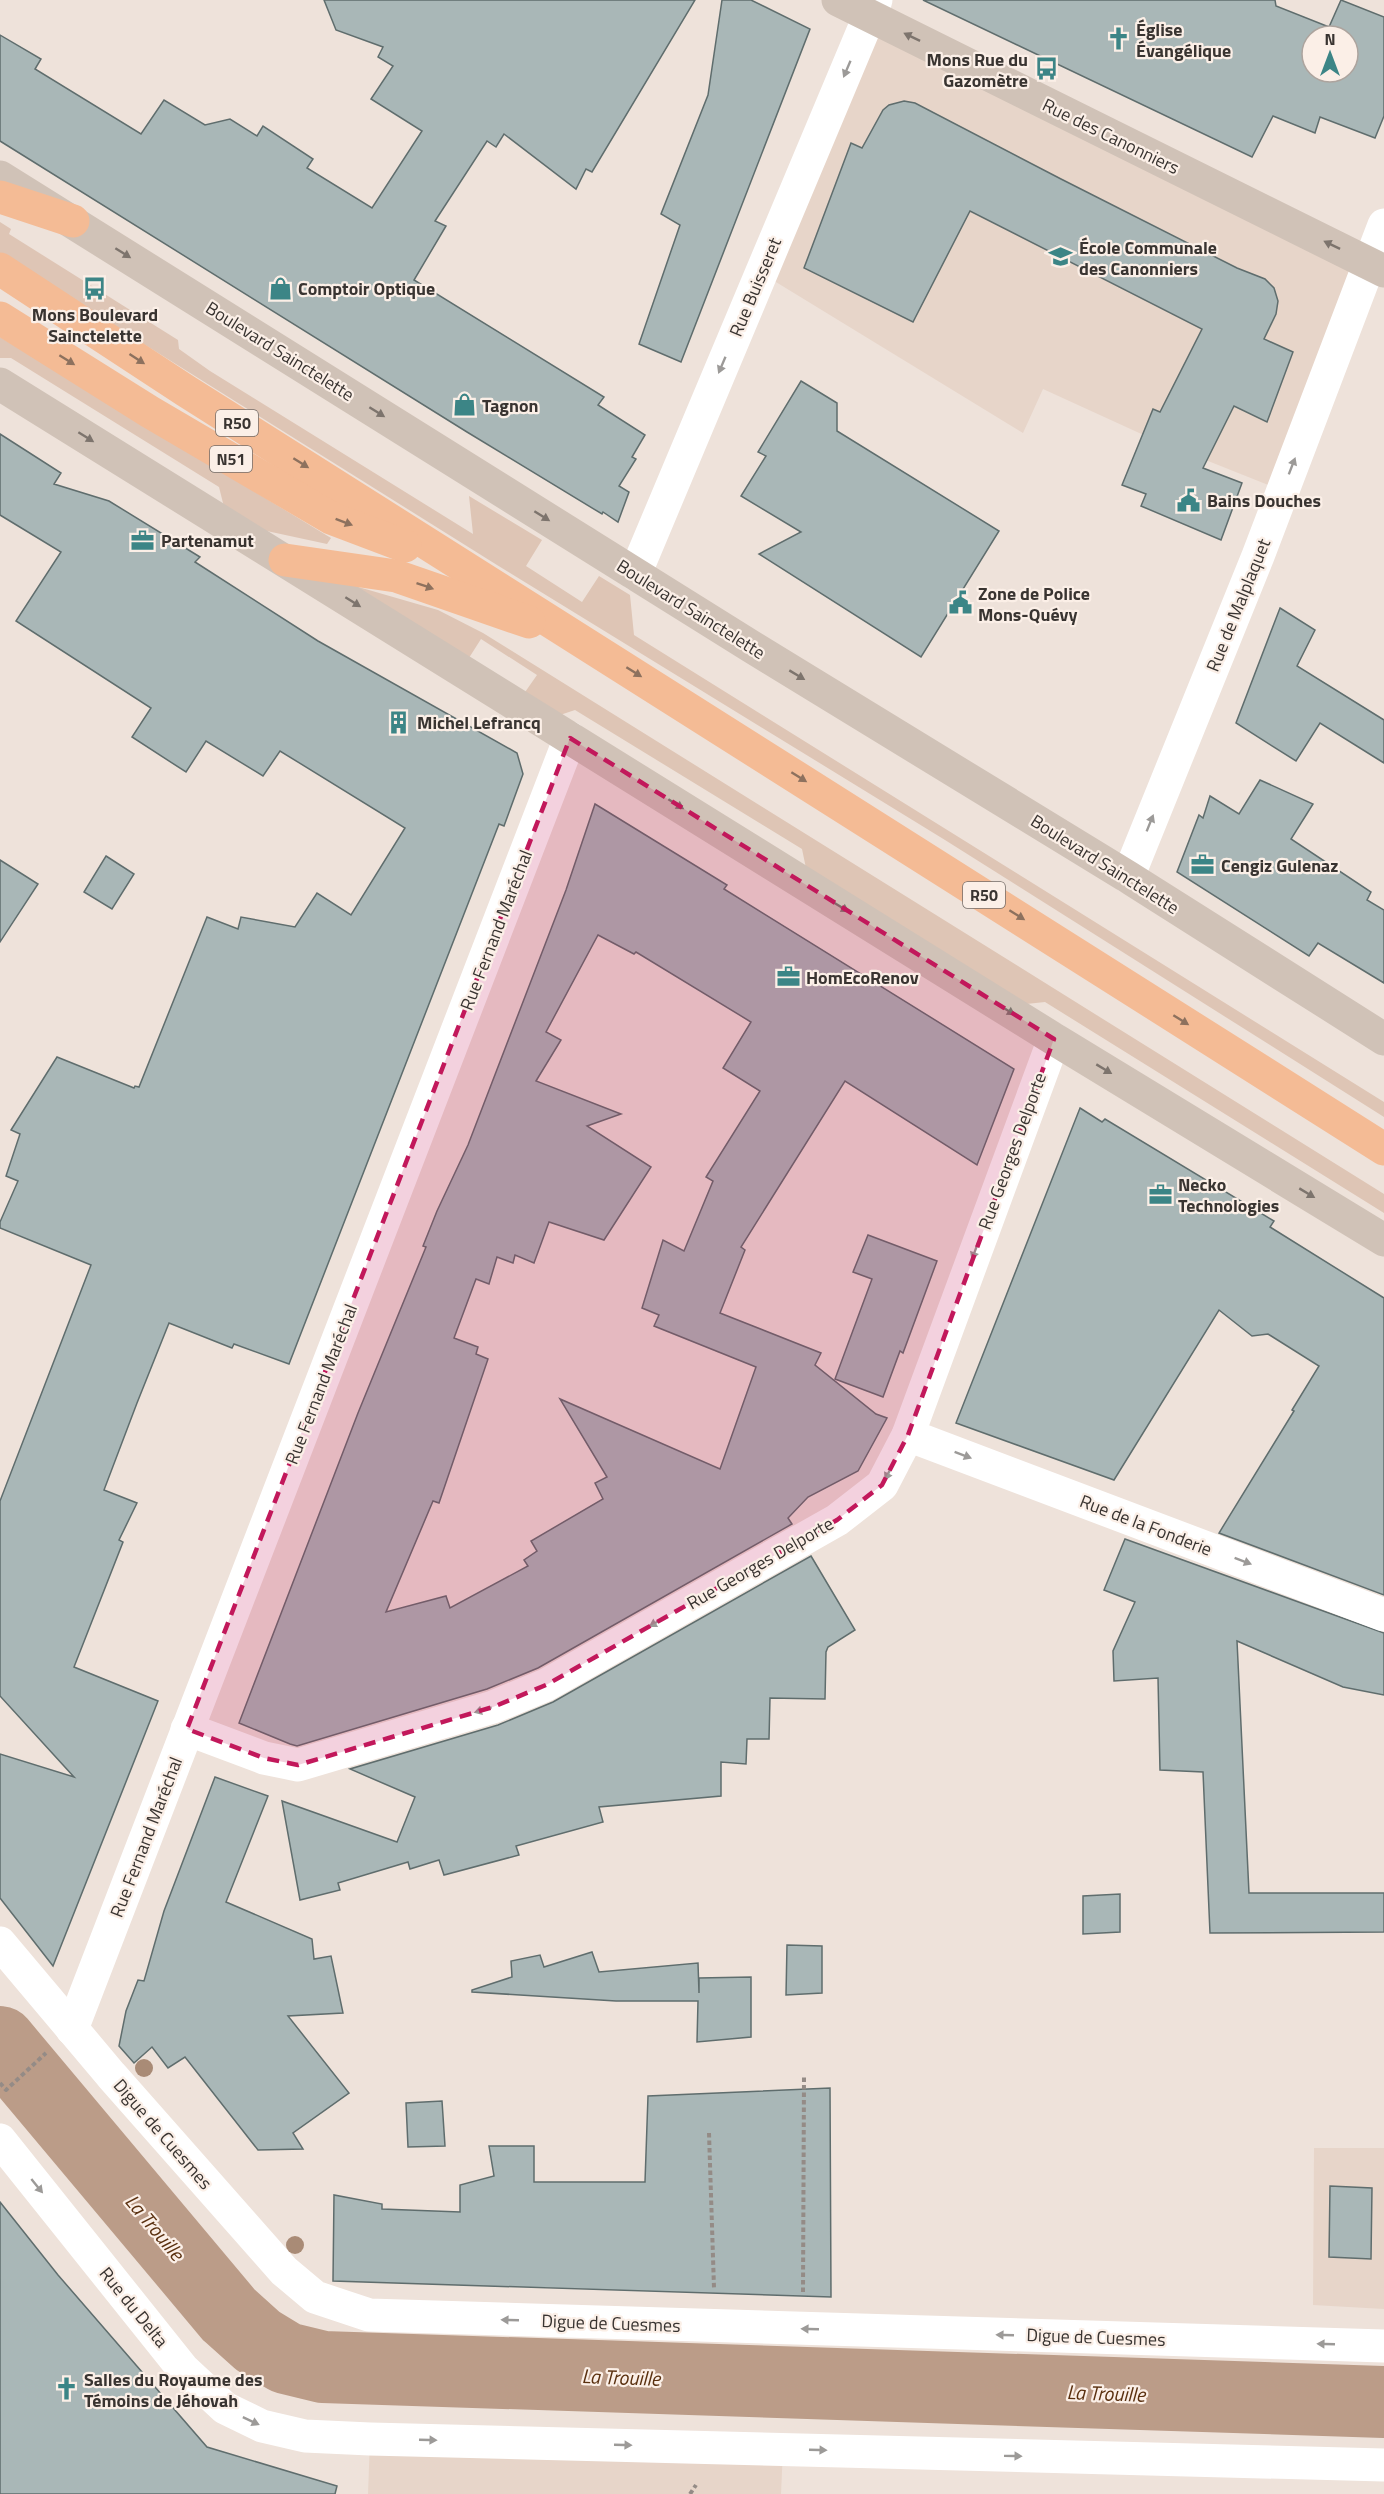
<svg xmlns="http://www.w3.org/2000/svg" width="1384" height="2494" font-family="'Titillium Web',sans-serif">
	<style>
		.built { fill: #e7d5c9 }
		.green { fill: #dec5b5 }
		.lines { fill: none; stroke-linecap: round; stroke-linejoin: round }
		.river { stroke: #bb9c88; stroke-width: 72 }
		.building { fill: #a9b7b7; stroke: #5f6d6d; stroke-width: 1.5; fill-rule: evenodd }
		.path { stroke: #948b86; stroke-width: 4; stroke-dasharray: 4.5 3; stroke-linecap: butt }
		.street { stroke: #fff; stroke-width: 33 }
		.secondary { stroke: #d0c2b7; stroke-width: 33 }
		.highway { stroke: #f4bb95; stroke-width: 33 }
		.tree { fill: #a98b76 }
		.oneway { fill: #7d746d }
		.oneway2 { fill: #9c9a98 }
		.oneway3 { fill: #8d715e }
		.marked { fill: #c2185b; fill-opacity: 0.2; stroke: #c2185b; stroke-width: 4.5; stroke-dasharray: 12 8; stroke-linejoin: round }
		.labels { text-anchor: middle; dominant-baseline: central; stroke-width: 4.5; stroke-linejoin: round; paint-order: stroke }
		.shield { fill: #fbefe7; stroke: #736c68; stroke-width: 1.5 }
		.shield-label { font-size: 16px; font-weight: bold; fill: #393431 }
		.poi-label { font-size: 18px; font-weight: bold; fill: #393431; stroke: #fbefe7; text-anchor: start }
		.street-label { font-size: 18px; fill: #393431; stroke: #fbefe7 }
		.water-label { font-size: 20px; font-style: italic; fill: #5a300f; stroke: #fbefe7 }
	</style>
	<rect width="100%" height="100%" fill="#eee2da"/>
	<g class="built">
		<polygon points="870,16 1368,264 1283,491 1148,437 1043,389 1023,433 761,273"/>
		<polygon points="1314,2148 1384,2148 1384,2309 1313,2305"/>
		<polygon points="370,2439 783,2449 781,2494 368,2494"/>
	</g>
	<g class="green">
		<polygon points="0,222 11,229 9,234 178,340 179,349 210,371 473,534 469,496 542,540 526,566 582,602 599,576 630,595 634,635 1384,1102 1384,1117 945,840 497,565 0,254"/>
		<polygon points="0,337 331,538 327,544 253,528 225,511 219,487 11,358 0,358"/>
		<polygon points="355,586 438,610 483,633 1384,1194 1384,1213 1045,1002 1017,1005 807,873 802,849 575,710 557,716 523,695 537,675 481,639 467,661"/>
	</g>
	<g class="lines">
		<polyline class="river" points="0,2042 229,2315 258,2341 286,2358 323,2367 1384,2402"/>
	</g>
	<g class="building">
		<polygon points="324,0 695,0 592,172 586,169 576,189 504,134 496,147 487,141 435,221 446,226 414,280 604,397 598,405 645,435 632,457 636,459 619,486 629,492 618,522 603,512 602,514 467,432 0,141 0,35 41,59 35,69 141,134 164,100 205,125 230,119 257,136 263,126 313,159 307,168 372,208 422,131 371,99 393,66 378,57 383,47 336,30"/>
		<polygon points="722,0 751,0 810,29 681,362 639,344 680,225 661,214 708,95"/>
		<path d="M923 0H1275L1276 6 1329 27 1341 0 1384 17V116L1375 138 1320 117 1315 133 1273 116 1252 157ZM1312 36H1348V72H1312Z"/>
		<polygon points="904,101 915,103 1061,179 1237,268 1265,279 1274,288 1278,301 1276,314 1264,339 1293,352 1267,422 1234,406 1203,468 1242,483 1221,540 1141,506 1146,494 1122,485 1153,409 1160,412 1202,329 970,211 913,322 804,268 851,143 862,148 883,110 889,105"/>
		<polygon points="801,381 837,403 837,431 999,531 921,657 759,554 801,532 741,496 766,456 758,452"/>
		<polygon points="0,434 61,473 54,484 109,501 200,557 195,562 318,641 517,753 523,774 504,826 499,824 289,1364 234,1344 232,1348 169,1323 137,1403 104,1490 137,1503 119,1540 123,1542 74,1667 158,1701 53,1966 0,1898 0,1754 74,1777 0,1696 0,1501 91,1265 0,1228 0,1222 18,1181 6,1176 20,1134 11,1130 57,1057 134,1088 135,1086 139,1087 207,917 238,929 241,917 295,927 317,893 351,915 405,828 280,751 263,776 206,741 186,772 132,737 151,708 16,621 61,552 0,515"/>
		<polygon points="1280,608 1315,630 1297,666 1384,720 1384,763 1320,723 1296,761 1236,723"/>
		<polygon points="1260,780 1313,804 1291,839 1371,892 1367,900 1384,910 1384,983 1318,943 1309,956 1177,872 1199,815 1203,818 1210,796 1239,814"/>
		<path d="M595 804 727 885 724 889 1014 1069 977 1165 845 1081 741 1247 745 1250 720 1313 821 1353 815 1365 876 1414 887 1418 858 1471 808 1497 788 1518 792 1524 538 1668 487 1689 297 1746 290 1744 239 1723 358 1413 426 1247 423 1246 437 1211 468 1145 566 890ZM598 935 634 954 636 952 751 1022 723 1068 760 1091 706 1177 713 1181 684 1251 663 1240 642 1308 659 1315 654 1326 756 1367 720 1469 560 1399 607 1477 595 1483 603 1499 531 1541 537 1551 524 1560 528 1566 450 1608 446 1596 386 1612 433 1501 439 1503 488 1359 476 1354 478 1347 454 1338 476 1279 489 1284 497 1257 513 1263 515 1255 534 1263 549 1222 604 1240 651 1167 587 1126 621 1114 536 1081 561 1040 546 1032Z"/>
		<polygon points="106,856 134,874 112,909 84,892"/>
		<polygon points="0,860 38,884 0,942"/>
		<polygon points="1080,1108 1102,1122 1105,1119 1274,1221 1270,1227 1384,1298 1384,1595 1219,1533 1294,1411 1292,1410 1319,1366 1268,1334 1252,1336 1219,1310 1114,1480 956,1423"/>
		<polygon points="868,1235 937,1261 903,1353 900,1351 883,1397 835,1379 872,1279 853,1272"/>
		<polygon points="1125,1539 1384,1633 1384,1695 1343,1687 1237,1641 1249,1893 1384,1893 1384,1932 1210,1933 1203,1772 1160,1770 1158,1678 1114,1681 1113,1651 1135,1602 1104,1590"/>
		<polygon points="811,1556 855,1630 828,1647 826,1652 825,1699 770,1698 769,1739 747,1739 746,1764 721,1762 721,1796 599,1807 603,1822 516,1846 519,1855 444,1875 439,1860 410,1869 408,1862 338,1883 340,1890 300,1900 282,1801 397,1842 415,1797 350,1769 498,1725 553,1702"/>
		<polygon points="215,1777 268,1796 226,1902 312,1939 314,1959 331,1956 343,2013 288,2016 349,2093 293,2133 303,2149 258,2150 185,2057 168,2068 152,2047 134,2063 119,2046 126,2011 138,1980 144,1981 164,1911"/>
		<polygon points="1120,1894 1120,1932 1083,1934 1083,1896"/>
		<polygon points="787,1945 822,1946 822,1993 786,1995"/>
		<polygon points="592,1952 599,1972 698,1963 699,1993 699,1978 751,1977 751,2037 697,2042 698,2001 616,2001 472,1992 472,1990 512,1977 511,1961 540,1955 544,1967"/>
		<polygon points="830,2088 831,2297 333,2281 334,2195 382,2204 382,2209 460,2212 460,2185 494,2176 489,2146 534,2146 534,2182 645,2182 648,2096"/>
		<polygon points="442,2101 445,2146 408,2147 406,2103"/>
		<polygon points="1330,2186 1372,2188 1371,2259 1329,2257"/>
		<polygon points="0,2202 58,2275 207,2447 337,2486 335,2494 0,2494"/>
	</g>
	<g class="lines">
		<g class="path">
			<polyline points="0,2083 6,2090 46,2053"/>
			<polyline points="709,2133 714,2288"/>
			<polyline points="803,2292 804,2077"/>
			<polyline points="690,2494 696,2485"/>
		</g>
		<g class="street">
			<polyline points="635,574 876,0"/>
			<polyline points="1128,877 1258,556 1384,225"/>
			<polyline points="908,1435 1384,1615"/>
			<polyline points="187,1729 264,1758 298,1765 493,1707 546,1685 837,1520 882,1485 908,1435 1054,1039"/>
			<polyline points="0,1943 111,2075 284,2271 315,2297 369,2315 1384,2346"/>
			<polyline points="72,2029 570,738"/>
			<polyline points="0,2140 183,2369 225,2408 262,2426 305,2436 370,2439 1384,2465"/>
		</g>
		<g class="secondary">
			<polyline points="838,0 1384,271"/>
			<polyline points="0,177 752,647 1128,877 1384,1039"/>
			<polyline points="0,384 1054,1039 1384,1240"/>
		</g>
		<g class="highway">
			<polyline points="0,197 73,221"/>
			<polyline points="0,269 186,391 1384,1149"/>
			<polyline points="0,318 150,412 331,518 405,546"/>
			<polyline points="285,560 396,576 529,622"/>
		</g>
	</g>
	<g class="tree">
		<circle cx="144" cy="2068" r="9"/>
		<circle cx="295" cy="2245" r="9"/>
	</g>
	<defs><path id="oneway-solid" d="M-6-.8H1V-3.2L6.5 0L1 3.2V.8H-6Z" transform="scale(1.5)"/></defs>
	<g class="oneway">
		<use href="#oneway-solid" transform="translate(912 37) rotate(-154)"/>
		<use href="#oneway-solid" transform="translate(1332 245) rotate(-154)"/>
		<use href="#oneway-solid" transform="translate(123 253) rotate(32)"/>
		<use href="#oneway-solid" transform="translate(377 412) rotate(32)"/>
		<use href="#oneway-solid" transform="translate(86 437) rotate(32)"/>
		<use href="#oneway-solid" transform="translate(542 516) rotate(32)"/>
		<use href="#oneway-solid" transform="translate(353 602) rotate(32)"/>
		<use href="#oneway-solid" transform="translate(797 675) rotate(31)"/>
		<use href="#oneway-solid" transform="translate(676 804) rotate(32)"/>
		<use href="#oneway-solid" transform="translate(841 907) rotate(32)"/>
		<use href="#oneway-solid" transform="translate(1007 1010) rotate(32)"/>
		<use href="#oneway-solid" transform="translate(1104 1069) rotate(31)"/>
		<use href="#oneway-solid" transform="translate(1307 1193) rotate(31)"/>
	</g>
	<g class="oneway2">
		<use href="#oneway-solid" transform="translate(847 69) rotate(113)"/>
		<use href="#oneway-solid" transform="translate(722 365) rotate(113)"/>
		<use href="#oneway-solid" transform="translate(1292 466) rotate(-69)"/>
		<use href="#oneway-solid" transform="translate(1150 823) rotate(-68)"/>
		<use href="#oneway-solid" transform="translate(975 1251) rotate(110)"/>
		<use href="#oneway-solid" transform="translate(963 1455) rotate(21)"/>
		<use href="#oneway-solid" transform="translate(889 1472) rotate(117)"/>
		<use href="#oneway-solid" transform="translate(1243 1561) rotate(21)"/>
		<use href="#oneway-solid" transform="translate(657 1622) rotate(150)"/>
		<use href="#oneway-solid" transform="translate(483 1710) rotate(163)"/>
		<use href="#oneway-solid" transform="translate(37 2186) rotate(51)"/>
		<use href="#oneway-solid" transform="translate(510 2320) rotate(-178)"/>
		<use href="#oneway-solid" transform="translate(810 2329) rotate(-178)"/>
		<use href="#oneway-solid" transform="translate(1005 2335) rotate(-178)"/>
		<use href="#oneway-solid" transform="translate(1326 2344) rotate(-178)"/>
		<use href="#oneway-solid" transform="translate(251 2421) rotate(25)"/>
		<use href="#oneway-solid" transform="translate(428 2440) rotate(2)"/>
		<use href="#oneway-solid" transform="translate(623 2445) rotate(2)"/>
		<use href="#oneway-solid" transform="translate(818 2450) rotate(2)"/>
		<use href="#oneway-solid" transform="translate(1013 2456) rotate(1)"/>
	</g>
	<g class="oneway3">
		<use href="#oneway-solid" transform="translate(137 359) rotate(33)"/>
		<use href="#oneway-solid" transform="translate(67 360) rotate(32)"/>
		<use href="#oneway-solid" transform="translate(301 463) rotate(32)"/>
		<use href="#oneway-solid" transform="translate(344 522) rotate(21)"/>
		<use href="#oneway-solid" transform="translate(425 586) rotate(19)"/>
		<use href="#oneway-solid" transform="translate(634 672) rotate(32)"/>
		<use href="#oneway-solid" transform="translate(799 777) rotate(32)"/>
		<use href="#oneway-solid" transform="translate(1017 915) rotate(32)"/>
		<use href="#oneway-solid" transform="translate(1181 1020) rotate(32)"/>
	</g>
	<path class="marked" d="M570 738 1054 1039 908 1435 882 1485 837 1520 546 1685 493 1707 298 1765 264 1758 187 1729Z"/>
	<defs>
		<symbol id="church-bare" viewBox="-9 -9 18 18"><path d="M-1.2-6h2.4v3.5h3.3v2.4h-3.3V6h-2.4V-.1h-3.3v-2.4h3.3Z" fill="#3c8586" stroke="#fbefe7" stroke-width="2.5" paint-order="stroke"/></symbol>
		<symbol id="bus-bare" viewBox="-9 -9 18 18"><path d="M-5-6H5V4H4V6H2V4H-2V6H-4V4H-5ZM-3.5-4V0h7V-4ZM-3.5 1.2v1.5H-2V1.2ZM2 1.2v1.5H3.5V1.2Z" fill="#3c8586" stroke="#fbefe7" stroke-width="2.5" paint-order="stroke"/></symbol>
		<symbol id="school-bare" viewBox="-9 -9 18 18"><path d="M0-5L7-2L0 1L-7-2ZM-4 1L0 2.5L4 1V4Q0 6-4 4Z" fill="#3c8586" stroke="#fbefe7" stroke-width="2.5" paint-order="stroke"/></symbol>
		<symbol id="shop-bare" viewBox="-9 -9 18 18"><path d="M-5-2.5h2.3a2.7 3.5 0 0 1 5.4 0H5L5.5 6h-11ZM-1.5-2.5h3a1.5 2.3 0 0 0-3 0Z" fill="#3c8586" stroke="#fbefe7" stroke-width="2.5" paint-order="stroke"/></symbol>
		<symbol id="civic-bare" viewBox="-9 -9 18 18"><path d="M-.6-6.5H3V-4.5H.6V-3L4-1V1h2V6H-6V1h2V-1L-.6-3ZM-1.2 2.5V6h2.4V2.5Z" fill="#3c8586" stroke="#fbefe7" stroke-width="2.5" paint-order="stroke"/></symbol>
		<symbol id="office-bare" viewBox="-9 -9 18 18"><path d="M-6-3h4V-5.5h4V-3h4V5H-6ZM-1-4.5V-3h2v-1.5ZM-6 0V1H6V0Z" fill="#3c8586" stroke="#fbefe7" stroke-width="2.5" paint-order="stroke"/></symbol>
		<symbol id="building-bare" viewBox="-9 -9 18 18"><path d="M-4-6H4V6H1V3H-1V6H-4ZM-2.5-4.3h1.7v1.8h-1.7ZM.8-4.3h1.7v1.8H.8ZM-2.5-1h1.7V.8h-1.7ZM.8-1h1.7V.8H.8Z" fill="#3c8586" stroke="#fbefe7" stroke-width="2.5" paint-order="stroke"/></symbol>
	</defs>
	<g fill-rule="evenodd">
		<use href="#church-bare" x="1102" y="22" width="33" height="33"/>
		<use href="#bus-bare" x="1030" y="52" width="33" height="33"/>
		<use href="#school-bare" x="1044" y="240" width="33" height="33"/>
		<use href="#bus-bare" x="78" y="272" width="33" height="33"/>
		<use href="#shop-bare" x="264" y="272" width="33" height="33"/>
		<use href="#shop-bare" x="448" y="388" width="33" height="33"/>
		<use href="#civic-bare" x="1172" y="484" width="33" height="33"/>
		<use href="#office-bare" x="126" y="524" width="33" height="33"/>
		<use href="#civic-bare" x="944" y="586" width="33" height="33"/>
		<use href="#building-bare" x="382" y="706" width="33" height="33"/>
		<use href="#office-bare" x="1186" y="848" width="33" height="33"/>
		<use href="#office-bare" x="772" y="960" width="33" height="33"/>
		<use href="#office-bare" x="1144" y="1178" width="33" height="33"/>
		<use href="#church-bare" x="50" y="2372" width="33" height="33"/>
	</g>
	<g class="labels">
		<g class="shield">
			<rect x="216" y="410" width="42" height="26" rx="4.5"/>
			<rect x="210" y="446" width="42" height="26" rx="4.5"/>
			<rect x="963" y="882" width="42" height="26" rx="4.5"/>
		</g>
		<g class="shield-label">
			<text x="237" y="423">R50</text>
			<text x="231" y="459">N51</text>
			<text x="984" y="895">R50</text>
		</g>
		<g class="poi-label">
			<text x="1136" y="29">Église<tspan x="1136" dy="21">Évangélique</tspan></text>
			<text x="1028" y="59" text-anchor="end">Mons Rue du<tspan x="1028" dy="21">Gazomètre</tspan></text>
			<text x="1079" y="247">École Communale<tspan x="1079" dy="21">des Canonniers</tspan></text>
			<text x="298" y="288">Comptoir Optique</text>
			<text x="95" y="314" text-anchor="middle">Mons Boulevard<tspan x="95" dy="21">Sainctelette</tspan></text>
			<text x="482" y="405">Tagnon</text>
			<text x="1207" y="500">Bains Douches</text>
			<text x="161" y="540">Partenamut</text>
			<text x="978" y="593">Zone de Police<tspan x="978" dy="21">Mons-Quévy</tspan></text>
			<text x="417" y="722">Michel Lefrancq</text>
			<text x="1221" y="865">Cengiz Gulenaz</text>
			<text x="806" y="977">HomEcoRenov</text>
			<text x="1178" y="1184">Necko<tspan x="1178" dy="21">Technologies</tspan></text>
			<text x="84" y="2379">Salles du Royaume des<tspan x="84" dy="21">Témoins de Jéhovah</tspan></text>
		</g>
		<g class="street-label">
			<text transform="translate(1111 136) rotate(26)">Rue des Canonniers</text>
			<text transform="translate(755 287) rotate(-67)">Rue Buisseret</text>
			<text transform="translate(280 351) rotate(32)">Boulevard Sainctelette</text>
			<text transform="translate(1238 605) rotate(-68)">Rue de Malplaquet</text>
			<text transform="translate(691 609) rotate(32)">Boulevard Sainctelette</text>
			<text transform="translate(1105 864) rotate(32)">Boulevard Sainctelette</text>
			<text transform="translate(496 930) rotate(-69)">Rue Fernand Maréchal</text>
			<text transform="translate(1012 1151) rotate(-70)">Rue Georges Delporte</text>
			<text transform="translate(321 1384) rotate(-69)">Rue Fernand Maréchal</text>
			<text transform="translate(1146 1525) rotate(21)">Rue de la Fonderie</text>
			<text transform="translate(760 1563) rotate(-30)">Rue Georges Delporte</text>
			<text transform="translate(146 1837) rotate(-69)">Rue Fernand Maréchal</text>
			<text transform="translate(163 2134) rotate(49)">Digue de Cuesmes</text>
			<text transform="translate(134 2307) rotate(51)">Rue du Delta</text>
			<text transform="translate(611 2323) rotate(2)">Digue de Cuesmes</text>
			<text transform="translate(1096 2337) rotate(2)">Digue de Cuesmes</text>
		</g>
		<g class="water-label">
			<text transform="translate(155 2227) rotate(50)">La Trouille</text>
			<text transform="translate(621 2377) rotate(2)">La Trouille</text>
			<text transform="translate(1106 2393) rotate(2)">La Trouille</text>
		</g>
	</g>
	<g transform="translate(1330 54)"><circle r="28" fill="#fbefe7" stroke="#ada49e" stroke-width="1.5"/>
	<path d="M0-4.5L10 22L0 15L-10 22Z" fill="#3c8586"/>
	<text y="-9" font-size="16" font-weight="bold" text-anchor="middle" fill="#393431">N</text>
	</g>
</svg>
